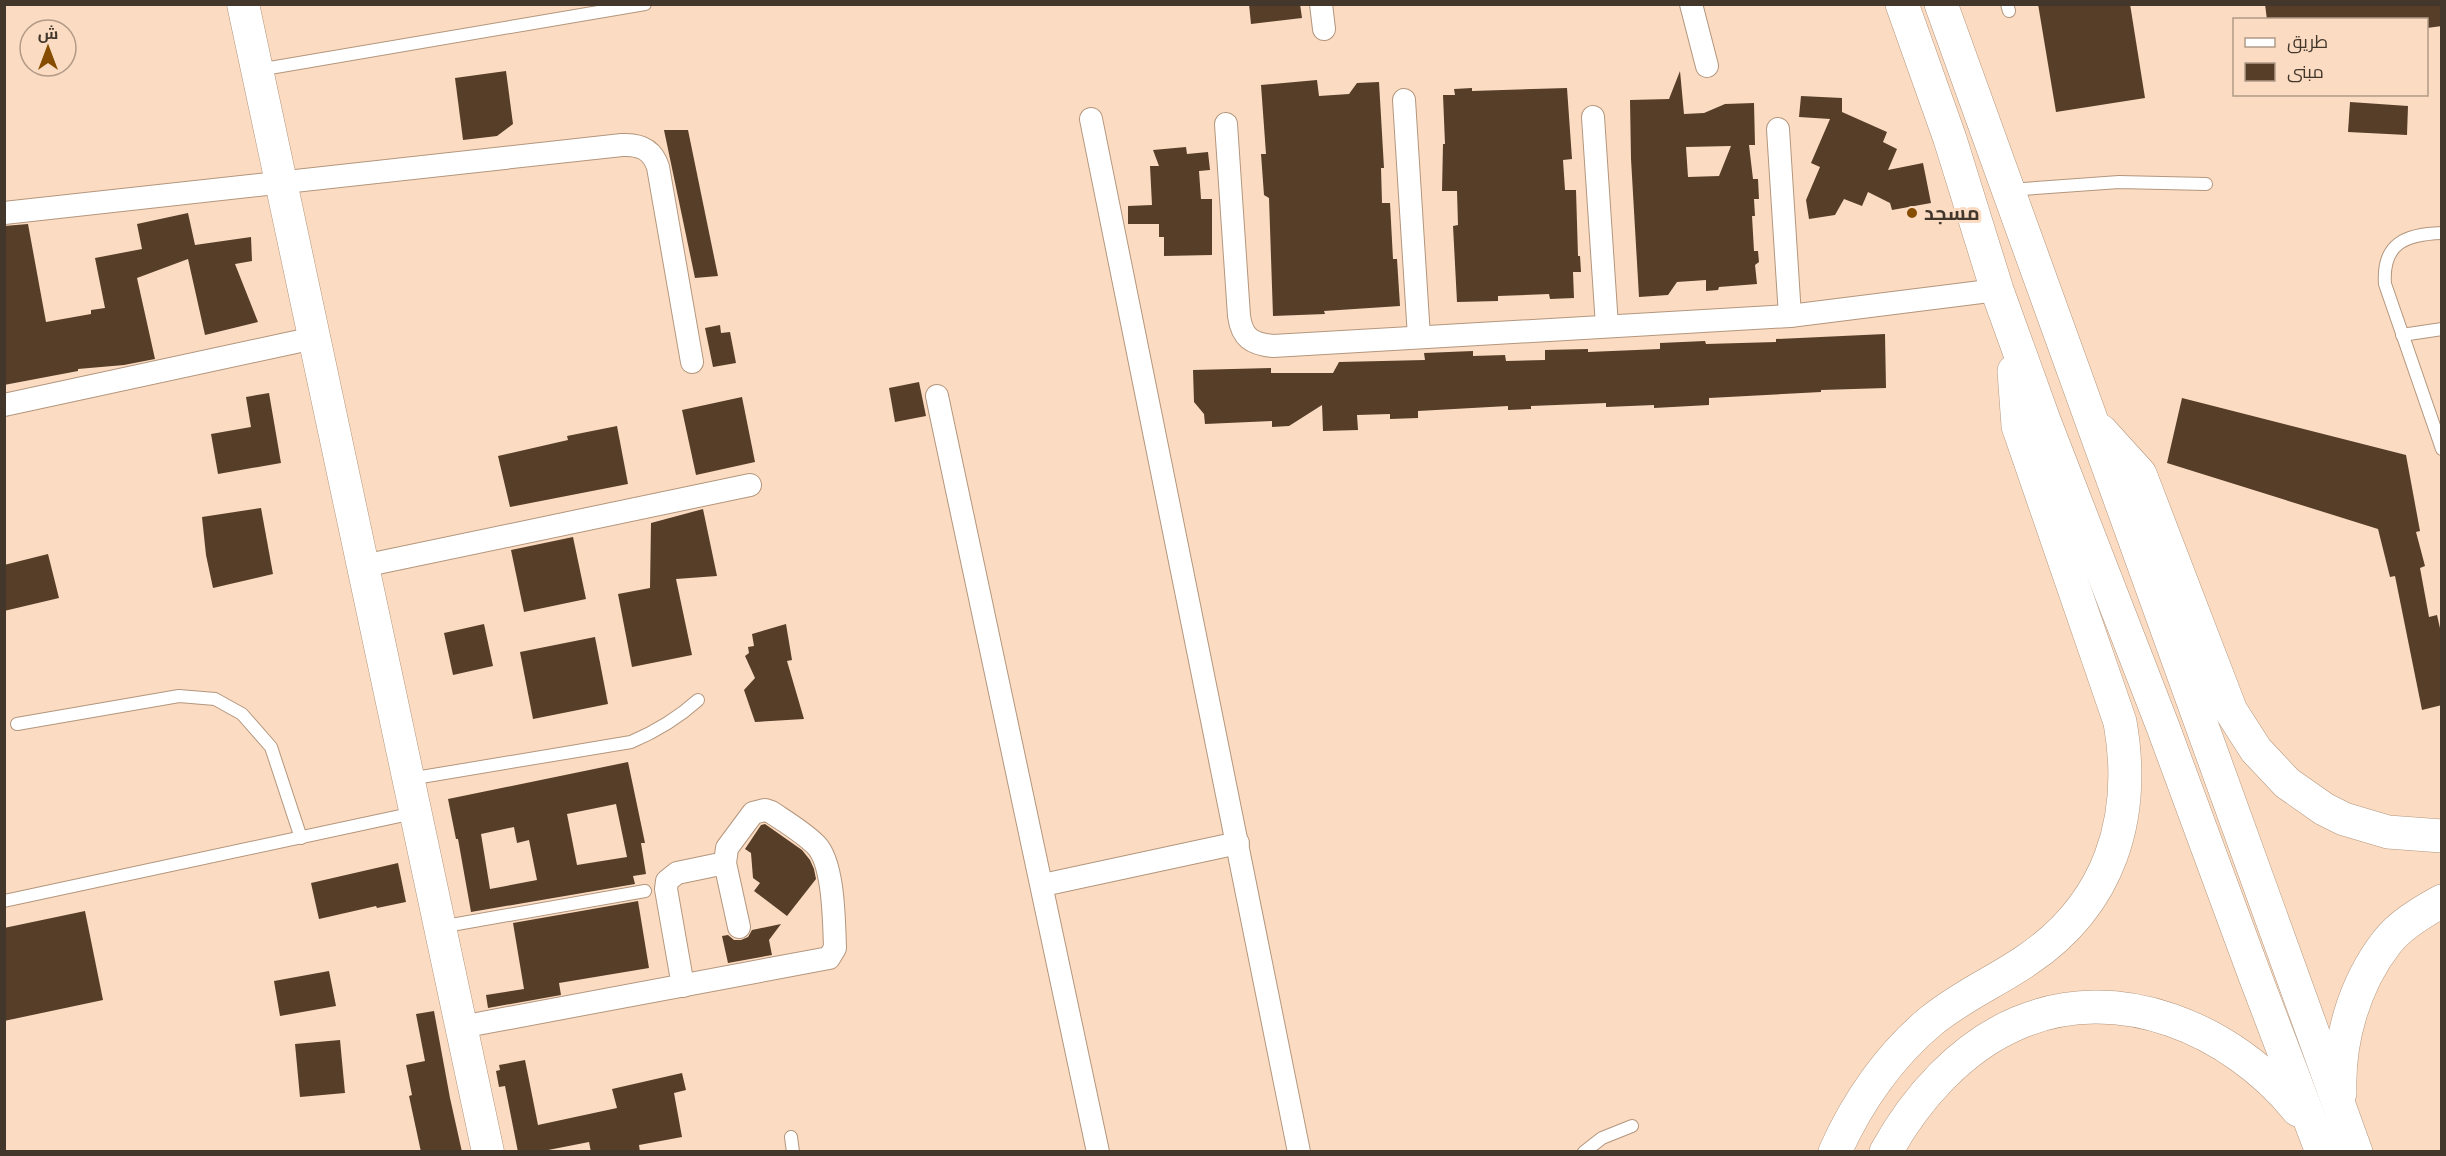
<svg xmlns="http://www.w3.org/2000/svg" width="2446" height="1156" font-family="Helvetica,Cairo,sans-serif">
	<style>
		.building { fill: #573e28; fill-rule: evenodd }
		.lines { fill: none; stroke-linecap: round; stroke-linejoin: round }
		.lane-casing { stroke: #b3967d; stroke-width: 14 }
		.street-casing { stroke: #b3967d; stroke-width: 24 }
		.secondary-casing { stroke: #b3967d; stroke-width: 33 }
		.highway-casing { stroke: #b3967d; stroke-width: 34 }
		.lane { stroke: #fff; stroke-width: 12 }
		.street { stroke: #fff; stroke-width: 22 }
		.secondary { stroke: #fff; stroke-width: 32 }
		.highway { stroke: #fff; stroke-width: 33 }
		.poi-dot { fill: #864c02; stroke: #fbdcc2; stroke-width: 2 }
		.labels { text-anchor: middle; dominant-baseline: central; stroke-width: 6; stroke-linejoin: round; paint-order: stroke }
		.poi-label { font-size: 20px; font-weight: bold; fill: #43372c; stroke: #fbdcc2; text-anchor: start }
	</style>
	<rect width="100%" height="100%" fill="#fbdcc2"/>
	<g class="building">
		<polygon points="1249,4 1300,4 1302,18 1251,24"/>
		<polygon points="2038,4 2130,4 2145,98 2056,112"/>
		<polygon points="2265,4 2442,4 2442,26 2427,28 2427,20 2267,20"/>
		<polygon points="506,71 513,124 497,136 463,140 455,78"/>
		<path d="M1680 71 1684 114 1704 113 1725 104 1754 103 1755 145H1749L1753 179H1758L1759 199H1754L1755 216H1752L1754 251H1758L1759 262 1755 265 1757 284 1719 287 1718 290 1706 291V280L1677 282 1668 295 1639 297 1631 159 1630 100 1669 99ZM1731 146 1719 176 1688 177 1686 147Z"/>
		<polygon points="1317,80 1319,96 1349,94 1357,83 1379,82 1384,168 1381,168 1382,203 1390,203 1393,259 1397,259 1400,306 1324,311 1325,314 1273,316 1269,198 1264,195 1261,154 1266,154 1261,85"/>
		<polygon points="1472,88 1472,91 1567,88 1572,159 1563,160 1565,190 1576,190 1578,256 1580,256 1581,272 1573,272 1574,298 1550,299 1549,294 1498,296 1498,301 1457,302 1453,226 1458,225 1457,191 1442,191 1443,144 1445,144 1443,95 1455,95 1454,89"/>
		<polygon points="1801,96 1842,98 1842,112 1887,132 1883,142 1897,149 1888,170 1923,163 1931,203 1892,210 1890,203 1868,192 1862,206 1844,199 1835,215 1809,219 1806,200 1820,167 1811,163 1830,119 1799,117"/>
		<polygon points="2350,102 2408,106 2407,135 2348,132"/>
		<polygon points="664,130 688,130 718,276 695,278"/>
		<polygon points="1186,147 1187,154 1208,152 1210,170 1199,171 1201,199 1212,199 1212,255 1164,256 1164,237 1159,237 1159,224 1128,224 1128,206 1152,205 1150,166 1159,166 1153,150"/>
		<polygon points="188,213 195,245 251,237 252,261 235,264 258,322 205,335 188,259 137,278 155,359 124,365 78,369 78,371 4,385 4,226 28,224 46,322 91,314 91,310 105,308 95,258 142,249 137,224"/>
		<polygon points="720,325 721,333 730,332 736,363 713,367 705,328"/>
		<polygon points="1885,334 1886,388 1821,390 1821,392 1709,398 1709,405 1654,408 1654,405 1606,407 1606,403 1531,406 1531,409 1508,410 1508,406 1418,411 1418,418 1390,419 1390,414 1357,415 1358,430 1323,431 1322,405 1289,426 1272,427 1272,421 1205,424 1204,414 1194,402 1193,370 1271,368 1271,373 1333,373 1339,362 1425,360 1424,353 1473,351 1473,356 1505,355 1506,361 1545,360 1545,350 1588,349 1588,352 1660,349 1660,343 1705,341 1706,344 1776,342 1776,339"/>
		<polygon points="919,382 926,416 895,422 889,388"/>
		<polygon points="269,393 281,463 218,474 211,434 251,427 246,397"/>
		<polygon points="742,397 755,462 696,475 682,410"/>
		<polygon points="2182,398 2406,455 2420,531 2416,532 2425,566 2420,568 2429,617 2437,615 2442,637 2442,705 2422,710 2395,576 2390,577 2378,529 2167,463"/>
		<polygon points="617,426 628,484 510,507 498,456 568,440 567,436"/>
		<polygon points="261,508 273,574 213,588 206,555 202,517"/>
		<polygon points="703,509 717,576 676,579 692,655 632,667 618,594 650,588 651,523"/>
		<polygon points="573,537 586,599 524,612 511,550"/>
		<polygon points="48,554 59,598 4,611 4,565"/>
		<polygon points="484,624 493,666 453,675 444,633"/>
		<polygon points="786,624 792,660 787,661 804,719 755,722 744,690 755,678 745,656 749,653 748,647 754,646 752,634"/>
		<polygon points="595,637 608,704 533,719 520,652"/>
		<path d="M628 762 645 843H641L646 874 633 876 635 884 471 912 458 839H456L448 799ZM616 804 627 857 577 865 567 814ZM514 827 517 843 529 840 537 880 490 889 481 834Z"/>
		<polygon points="765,824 802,850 810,860 814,869 816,879 787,916 754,891 760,883 753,878 751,853 745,849 761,825"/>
		<polygon points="398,863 406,902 377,908 376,906 319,919 311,883"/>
		<polygon points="638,901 649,968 559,983 561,995 488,1008 486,995 524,989 513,923"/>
		<polygon points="85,911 103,1000 4,1021 4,928"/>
		<polygon points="781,924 769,940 772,955 728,963 722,936 728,935 734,940 741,940 748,937 752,930"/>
		<polygon points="329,971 336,1006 280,1016 274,981"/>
		<polygon points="434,1011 450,1098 462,1152 421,1152 409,1096 412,1095 406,1065 425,1061 416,1014"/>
		<polygon points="340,1040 345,1093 300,1097 295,1044"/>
		<polygon points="525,1060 538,1125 617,1108 612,1089 682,1073 686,1090 674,1093 682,1137 639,1145 640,1152 591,1152 589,1142 538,1152 518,1152 505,1086 499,1087 496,1071 500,1070 499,1065"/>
	</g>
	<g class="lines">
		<defs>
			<g id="lane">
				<polyline points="2007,4 2009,11"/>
				<polyline points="258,70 645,4"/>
				<polyline points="2009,190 2119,182 2206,184"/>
				<path d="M2442 233C2406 234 2382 243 2385 284L2442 449"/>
				<polyline points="2402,335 2442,329"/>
				<polyline points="17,724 179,696 215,699 242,714 271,747 301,838"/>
				<path d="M409 779 631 742C657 731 677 719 698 700"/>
				<polyline points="4,901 414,813"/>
				<polyline points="440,927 645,891"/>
				<polyline points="791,1137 793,1152"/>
				<polyline points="1584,1152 1602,1138 1632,1126"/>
			</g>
			<g id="street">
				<polyline points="1321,4 1324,29"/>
				<polyline points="1691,4 1707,66"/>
				<polyline points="1404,100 1419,337"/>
				<polyline points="1593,117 1607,326"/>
				<polyline points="1091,119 1299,1152"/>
				<path d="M1226 124 1239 316C1242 338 1252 344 1273 346L1790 316 1997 290"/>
				<polyline points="1778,129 1790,316"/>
				<path d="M4 213 622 145C640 144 652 149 658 167L692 362"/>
				<polyline points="937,396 1098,1152"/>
				<polyline points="4,405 314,338"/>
				<polyline points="363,566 750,485"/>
				<polyline points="1043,885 1238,843"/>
				<polyline points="683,986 666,889 667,881 677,873 725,863"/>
				<path d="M461 1027 829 958 835 948C834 922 834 863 816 845 803 832 786 822 771 812L765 810 753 813 727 848 725 863 739 927"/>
			</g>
			<polyline id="secondary" points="243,4 488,1152"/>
			<g id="highway">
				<polyline points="1902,4 1950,139 1997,290 2045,423 2163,727 2255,976 2322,1152"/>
				<polyline points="1941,4 2356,1152"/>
				<polyline points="2101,431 2140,474 2231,711 2256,750 2287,783 2324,809 2344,819 2388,832 2442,836"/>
				<path d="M2340 1093C2338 1041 2354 984 2387 942 2400 925 2422 912 2442 901"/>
				<path d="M1835 1152C1857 1102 1890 1055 1931 1021 1963 995 1995 982 2027 960 2110 904 2137 818 2120 722L2018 426 2014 371"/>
				<path d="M1886 1152C1915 1099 1961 1047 2018 1023 2119 980 2232 1029 2298 1110"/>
			</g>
		</defs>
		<use href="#lane" class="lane-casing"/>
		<use href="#street" class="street-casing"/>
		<use href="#secondary" class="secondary-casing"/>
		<use href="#highway" class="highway-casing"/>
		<use href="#lane" class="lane"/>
		<use href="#street" class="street"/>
		<use href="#secondary" class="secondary"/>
		<use href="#highway" class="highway"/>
	</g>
	<circle class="poi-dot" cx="1912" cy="213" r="6"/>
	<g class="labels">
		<g class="poi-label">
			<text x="1924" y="213">مسجد</text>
		</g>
	</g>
	<rect width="2446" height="1156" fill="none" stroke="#43372c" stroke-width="12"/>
	<rect x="2233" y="18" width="195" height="78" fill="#fbdcc2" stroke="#b19a86" stroke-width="1.5"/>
	<rect x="2245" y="38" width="30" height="9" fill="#ffffff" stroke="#b19a86" stroke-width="1.5"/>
	<text x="2287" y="48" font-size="18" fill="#43372c">طريق</text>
	<rect x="2245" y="63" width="30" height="18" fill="#573e28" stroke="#b19a86" stroke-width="1.5"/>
	<text x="2287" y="78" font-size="18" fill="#43372c">مبنى</text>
	<g transform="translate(48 48)"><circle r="28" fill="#fbdcc2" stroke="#b19a86" stroke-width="1.5"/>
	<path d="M0-4.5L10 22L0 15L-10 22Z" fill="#864c02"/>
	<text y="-9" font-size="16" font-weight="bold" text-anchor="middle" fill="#43372c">ش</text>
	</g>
</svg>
